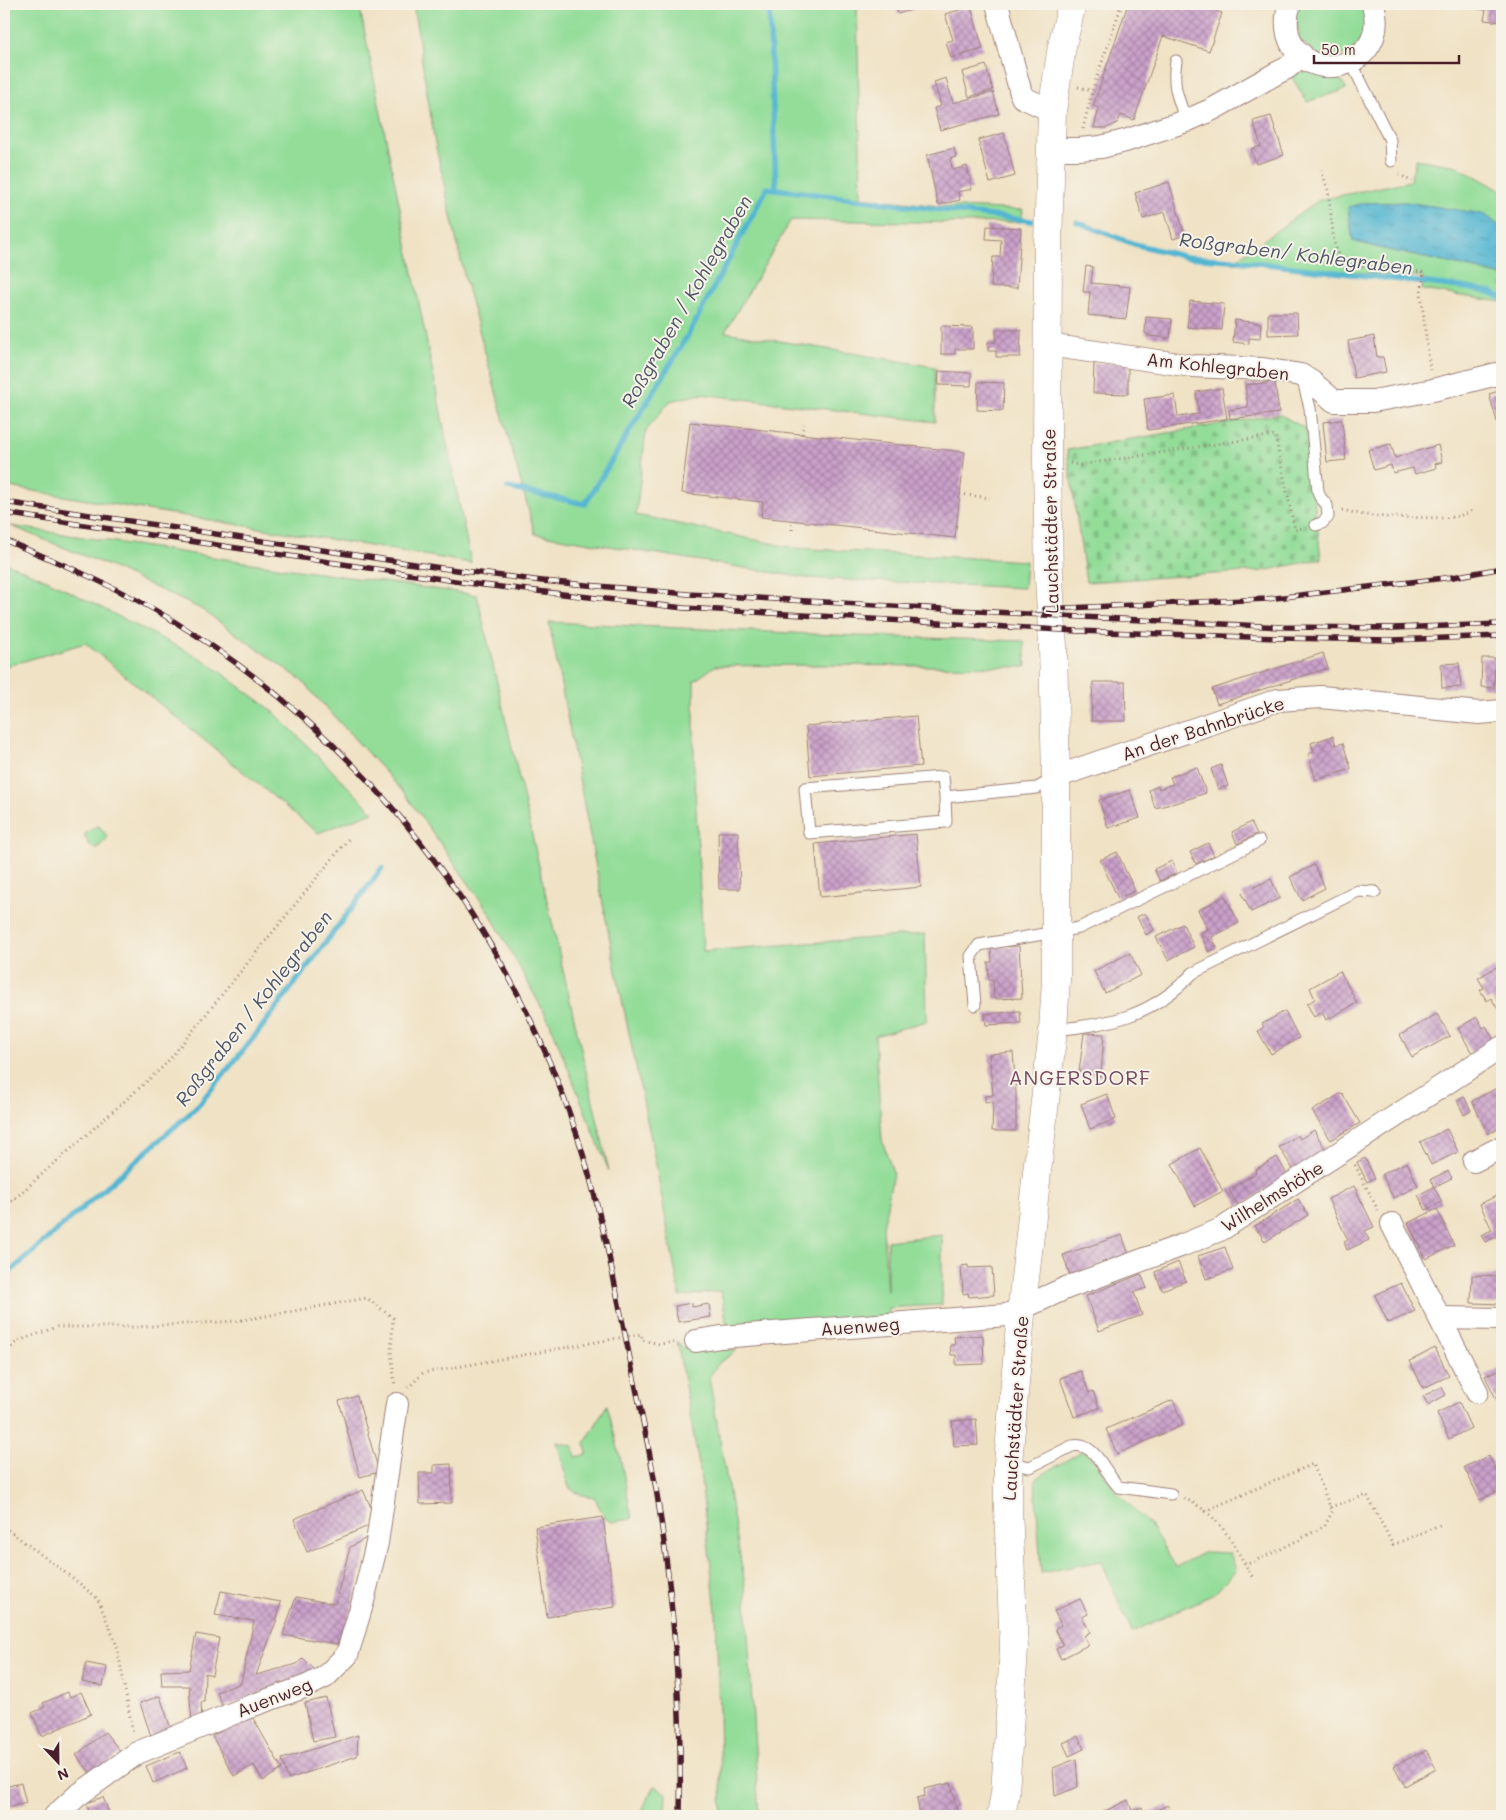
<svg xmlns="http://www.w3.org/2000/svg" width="1506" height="1820" font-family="Mali,sans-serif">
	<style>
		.green { fill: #93dd99; stroke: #6e7e62 }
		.cemetery { fill: url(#cemetery-stones); stroke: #6e7e62 }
		.water { fill: url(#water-ripples); stroke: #4e6a7e }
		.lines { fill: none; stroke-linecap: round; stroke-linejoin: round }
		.stream { stroke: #52b6d1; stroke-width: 5.5 }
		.building { fill: url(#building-cross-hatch) }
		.lane-casing { stroke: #9d8078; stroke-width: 13 }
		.street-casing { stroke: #9d8078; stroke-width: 24 }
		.secondary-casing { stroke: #9d8078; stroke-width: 29 }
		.path { stroke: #9d8078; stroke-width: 3; stroke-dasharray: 1 4; stroke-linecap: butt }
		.lane { stroke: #fff; stroke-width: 11 }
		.street { stroke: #fff; stroke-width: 22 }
		.secondary { stroke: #fff; stroke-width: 28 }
		.rail-casing { stroke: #4a1f2b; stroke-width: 5.5 }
		.rail { stroke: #f7f3e8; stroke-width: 4; stroke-dasharray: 11; stroke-linecap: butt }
		.labels { text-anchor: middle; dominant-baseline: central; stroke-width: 4; stroke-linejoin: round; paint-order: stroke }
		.street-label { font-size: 18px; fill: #4a1f2b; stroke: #f7f3e8 }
		.water-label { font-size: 19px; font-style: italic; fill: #4d5465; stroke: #f7f3e8 }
		.quarter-label { font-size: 20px; letter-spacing: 1px; fill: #774c63; stroke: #f7f3e8 }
	</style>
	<defs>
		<pattern id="cemetery-stones" width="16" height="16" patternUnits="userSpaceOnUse" patternTransform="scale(1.25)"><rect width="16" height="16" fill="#93dd99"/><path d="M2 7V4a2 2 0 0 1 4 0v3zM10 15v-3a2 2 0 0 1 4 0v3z" fill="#80bd84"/></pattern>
		<pattern id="water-ripples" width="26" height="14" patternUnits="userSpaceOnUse" patternTransform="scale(1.25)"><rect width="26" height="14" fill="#52b6d1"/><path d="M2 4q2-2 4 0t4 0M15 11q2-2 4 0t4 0" fill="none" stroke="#4693aa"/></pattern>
		<pattern id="building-cross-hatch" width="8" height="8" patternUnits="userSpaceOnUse" patternTransform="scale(1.25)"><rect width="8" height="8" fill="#caa1ca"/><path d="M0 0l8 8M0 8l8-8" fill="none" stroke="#a683a4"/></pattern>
	</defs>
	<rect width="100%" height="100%" fill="#f7f3e8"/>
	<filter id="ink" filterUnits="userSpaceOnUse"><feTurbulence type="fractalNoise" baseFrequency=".02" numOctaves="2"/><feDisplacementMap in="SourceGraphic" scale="10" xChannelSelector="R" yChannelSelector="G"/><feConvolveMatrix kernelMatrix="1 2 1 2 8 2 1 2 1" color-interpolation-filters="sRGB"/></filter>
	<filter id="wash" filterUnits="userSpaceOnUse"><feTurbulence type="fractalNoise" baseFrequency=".0096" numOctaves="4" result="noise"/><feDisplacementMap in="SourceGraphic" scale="20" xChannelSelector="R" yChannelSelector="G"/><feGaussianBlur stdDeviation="1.12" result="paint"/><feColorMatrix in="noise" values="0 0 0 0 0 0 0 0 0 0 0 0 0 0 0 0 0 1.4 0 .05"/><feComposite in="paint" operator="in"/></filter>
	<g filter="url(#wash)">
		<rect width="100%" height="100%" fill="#f0e2c5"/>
		<g class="green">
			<path d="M4 4H359L471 563C316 536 159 513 4 486Z"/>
			<polygon points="413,4 857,4 861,197 940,206 1023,210 1021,222 966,223 791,220 725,332 935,367 935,422 701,394 670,401 646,431 636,515 794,548 1026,561 1024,588 806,578 535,534 465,279 435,143"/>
			<polygon points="1298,4 1364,4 1367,33 1349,54 1322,58 1300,41 1295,14"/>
			<path d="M1306 72C1324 72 1337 72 1347 89L1307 102 1291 76Z"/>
			<path d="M1416 159 1457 166 1502 191V228L1484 214 1451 210 1364 203 1348 208 1353 241C1402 255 1453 262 1502 276V302L1422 290 1423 277 1232 263 1319 200 1410 181Z"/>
			<polygon points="11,526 284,568 477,595 609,1171 550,1023 489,912 405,794 300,679 201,609 109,566"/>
			<polygon points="4,562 49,581 204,660 273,711 373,812 318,833 85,643 4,667"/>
			<polygon points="549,622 858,636 1024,641 1026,667 819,665 715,666 694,681 694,768 703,951 925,934 927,1021 875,1036 882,1140 893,1173 883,1227 887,1292 887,1241 942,1235 942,1305 888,1308 888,1320 728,1331 721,1291 680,1297 652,1144 614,961"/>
			<polygon points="99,826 107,836 106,840 97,848 91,847 85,838 85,834 95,827"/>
			<polygon points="677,1341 682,1348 737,1350 719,1363 709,1377 745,1585 759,1816 722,1816 716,1611 700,1471"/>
			<polygon points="607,1405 621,1461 632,1519 611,1522 605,1518 594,1497 582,1495 569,1488 557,1442 573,1446 576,1457 587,1454 585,1443"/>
			<polygon points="1082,1451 1091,1457 1116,1491 1150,1525 1176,1567 1205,1552 1230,1553 1236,1570 1214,1594 1132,1632 1101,1561 1041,1573 1035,1479"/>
			<polygon points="654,1786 666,1793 665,1816 639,1816"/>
		</g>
		<polygon class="cemetery" points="1279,414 1306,429 1321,559 1262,571 1086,582 1067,450"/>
		<path class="water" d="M1406 202 1484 214 1502 228V276C1453 262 1402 255 1353 241L1348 207 1364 203Z"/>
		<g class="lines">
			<g class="stream">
				<polyline points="769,4 776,189"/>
				<polyline points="1077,222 1134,244 1186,257 1232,260 1461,287 1490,292 1502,298"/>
				<polyline points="508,488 585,504 688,335 767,188 1032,221"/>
				<polyline points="4,1277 196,1108 258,1032 382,868"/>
			</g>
		</g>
		<g id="blocks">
			<g class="building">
				<polygon points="895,4 916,4 917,8 898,14"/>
				<polygon points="1128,4 1193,4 1222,13 1209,51 1163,36 1134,120 1121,115 1117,123 1107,128 1094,128 1099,108 1093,106"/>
				<polygon points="1478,4 1502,4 1502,22 1484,20 1486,10 1477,9"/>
				<polygon points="971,7 983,49 951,58 946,42 953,40 945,14"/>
				<polygon points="986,65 993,90 969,97 962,72"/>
				<polygon points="946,78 953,103 993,92 999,114 940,130 934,108 941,106 934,82"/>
				<polygon points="1271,116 1284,155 1256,164 1251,149 1261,146 1253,121"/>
				<polygon points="1004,133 1015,176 990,183 978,140"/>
				<polygon points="954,148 956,157 950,159 953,170 967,166 972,189 958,192 960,200 938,205 927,155"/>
				<polygon points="1169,182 1185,235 1173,239 1165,212 1143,219 1135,193"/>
				<polygon points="987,226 1021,228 1017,288 991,287 993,257 1000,257 1001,240 986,239"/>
				<polygon points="1086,266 1093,267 1091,283 1130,287 1126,319 1088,315 1090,292 1083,292"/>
				<polygon points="1190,301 1224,304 1222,330 1187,327"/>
				<polygon points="1268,313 1297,313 1298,334 1268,335"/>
				<polygon points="1146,317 1172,319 1170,338 1148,336 1148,334 1145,333"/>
				<polygon points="1235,320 1261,323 1260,339 1249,338 1249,344 1233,342"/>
				<polygon points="941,326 973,327 973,349 955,349 955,354 941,354"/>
				<polygon points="996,330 1021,330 1020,357 996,357 996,351 988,351 988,342 996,342"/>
				<polygon points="1374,336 1377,357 1383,357 1386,372 1354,378 1348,341"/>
				<polygon points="1094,363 1128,363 1128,394 1093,393"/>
				<polygon points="939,371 972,373 971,386 938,385"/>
				<polygon points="978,382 1004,383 1003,411 977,410"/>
				<polygon points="1275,382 1279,413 1230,419 1229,410 1248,407 1245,385"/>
				<polygon points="1222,388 1227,419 1148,430 1144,399 1175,395 1178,417 1199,414 1196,392"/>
				<polygon points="1502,390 1502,424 1498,425 1489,394"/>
				<polygon points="1342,420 1346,460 1327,462 1323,422"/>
				<polygon points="690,422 965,452 955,538 761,517 763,502 682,493"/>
				<polygon points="1391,444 1395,458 1438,445 1442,462 1435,464 1436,468 1415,474 1413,468 1393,473 1391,465 1374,470 1368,450"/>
				<polygon points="1323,653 1328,668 1217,704 1212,689"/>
				<polygon points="1482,658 1495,658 1494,688 1481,687"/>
				<polygon points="1459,663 1461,687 1442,688 1441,664"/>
				<polygon points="1093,682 1125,682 1126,721 1091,721"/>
				<polygon points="916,716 921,766 810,776 806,726"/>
				<polygon points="1333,736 1336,745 1343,743 1351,769 1316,780 1308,754 1314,752 1311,743"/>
				<polygon points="1221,765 1228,786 1218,789 1211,769"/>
				<polygon points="1197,767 1206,793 1179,802 1155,808 1149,790 1158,786 1159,789 1173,784 1170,777"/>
				<polygon points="1130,790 1140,818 1108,828 1099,800"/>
				<polygon points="1251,822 1257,834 1237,844 1232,832"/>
				<polygon points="718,832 738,832 740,889 719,889"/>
				<polygon points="916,834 921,887 820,897 815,844"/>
				<polygon points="1208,843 1214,856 1196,864 1190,852"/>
				<polygon points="1117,852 1135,891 1118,898 1100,860"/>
				<polygon points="1172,861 1177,873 1160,881 1154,869"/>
				<polygon points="1314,865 1325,888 1302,900 1290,877"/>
				<polygon points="1271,879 1280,898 1251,912 1242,893"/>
				<polygon points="1225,896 1239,923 1212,937 1217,948 1209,952 1200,933 1208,929 1198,910"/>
				<polygon points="1145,913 1154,930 1146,935 1137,917"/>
				<polygon points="1183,924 1194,947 1168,960 1156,937"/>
				<polygon points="1019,946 1022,998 994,999 993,980 989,980 988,962 992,962 991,947"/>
				<polygon points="1130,953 1141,975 1105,993 1094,971"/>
				<polygon points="1496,967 1502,978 1502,1009 1499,1011 1491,998 1487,1001 1480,990 1484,988 1478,978"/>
				<polygon points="1340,971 1357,1003 1326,1020 1322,1012 1314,1017 1307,1004 1315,999 1310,988"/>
				<polygon points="1020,1011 1021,1023 986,1025 985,1014"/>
				<polygon points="1285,1011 1299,1038 1271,1054 1258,1031 1264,1027 1262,1024"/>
				<polygon points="1437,1014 1450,1036 1412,1057 1400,1035"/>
				<polygon points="1477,1017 1483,1028 1486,1026 1495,1042 1473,1055 1458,1028"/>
				<polygon points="1084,1033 1104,1034 1101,1076 1079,1072"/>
				<polygon points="1013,1052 1016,1093 1016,1131 992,1131 993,1101 985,1102 985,1096 993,1095 989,1054"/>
				<polygon points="1497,1088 1502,1098 1502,1126 1488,1134 1472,1101"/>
				<polygon points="1342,1093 1360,1123 1331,1140 1312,1111"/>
				<polygon points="1107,1094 1116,1119 1090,1129 1081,1104"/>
				<polygon points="1464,1096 1471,1111 1464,1115 1457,1100"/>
				<polygon points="1447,1129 1458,1152 1431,1165 1420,1142"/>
				<polygon points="1314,1130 1326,1150 1294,1171 1279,1147 1298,1135 1300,1139"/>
				<polygon points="1200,1148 1223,1191 1195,1206 1172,1164"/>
				<polygon points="1277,1157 1288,1176 1239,1206 1229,1190 1256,1173 1255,1170"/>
				<polygon points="1365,1158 1375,1178 1367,1182 1357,1162"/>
				<polygon points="1407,1162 1418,1186 1393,1198 1382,1174"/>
				<polygon points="1448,1171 1452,1178 1434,1187 1431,1179"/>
				<polygon points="1354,1186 1374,1227 1365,1231 1369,1240 1347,1250 1344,1242 1348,1240 1328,1199"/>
				<polygon points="1434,1187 1442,1202 1426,1210 1418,1195"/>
				<polygon points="1502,1193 1502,1234 1485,1242 1481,1235 1492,1230 1480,1204"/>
				<polygon points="1298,1199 1308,1215 1265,1242 1255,1226"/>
				<polygon points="1437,1209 1454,1245 1426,1259 1408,1223"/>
				<polygon points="1122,1235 1129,1255 1070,1275 1063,1255"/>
				<polygon points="1225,1247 1233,1270 1206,1279 1198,1256"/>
				<polygon points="1178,1262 1186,1281 1162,1290 1155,1272"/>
				<polygon points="968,1265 968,1268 992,1267 994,1295 969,1297 968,1293 963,1294 961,1266"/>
				<polygon points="1141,1274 1147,1288 1134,1292 1142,1315 1099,1331 1086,1296"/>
				<polygon points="1472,1275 1502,1276 1502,1304 1471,1303"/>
				<polygon points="1401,1283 1415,1311 1388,1323 1375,1295"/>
				<polygon points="692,1303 692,1307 709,1304 711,1317 678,1322 675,1306"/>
				<polygon points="983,1335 984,1364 956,1365 956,1355 951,1355 950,1345 955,1345 954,1337"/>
				<polygon points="1435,1348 1449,1376 1423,1388 1410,1361"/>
				<polygon points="1502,1368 1502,1411 1485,1376"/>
				<polygon points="1081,1371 1089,1393 1093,1391 1099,1408 1074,1417 1060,1378"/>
				<polygon points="1442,1387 1446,1395 1428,1405 1423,1396"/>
				<polygon points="357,1396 379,1472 360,1477 339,1401"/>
				<polygon points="1173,1400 1183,1425 1117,1454 1106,1429"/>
				<polygon points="1459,1402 1471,1428 1449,1439 1437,1413"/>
				<polygon points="976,1419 978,1445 954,1446 952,1421"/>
				<polygon points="1489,1456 1502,1483 1502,1489 1480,1500 1464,1467"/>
				<polygon points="451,1464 452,1503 420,1504 419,1473 434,1473 434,1465"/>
				<polygon points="363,1490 373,1512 371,1525 307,1552 294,1519"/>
				<polygon points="603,1517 615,1607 547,1617 535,1527"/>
				<polygon points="370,1536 348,1624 337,1644 283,1635 296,1597 335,1604 350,1547"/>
				<polygon points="221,1591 281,1602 276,1622 256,1675 297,1664 303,1658 316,1671 223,1708 217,1692 241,1683 254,1621 215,1615"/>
				<polygon points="1080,1599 1088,1614 1082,1617 1090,1632 1084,1636 1088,1645 1061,1659 1056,1649 1063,1645 1055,1629 1061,1625 1054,1611"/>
				<polygon points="196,1634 219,1638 212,1675 205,1673 204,1702 201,1702 202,1719 192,1723 189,1686 162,1686 161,1671 189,1670"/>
				<polygon points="86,1663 107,1667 103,1686 82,1682"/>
				<polygon points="68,1692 70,1697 81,1692 91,1714 42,1736 32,1713 45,1707 43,1703"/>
				<polygon points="160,1696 172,1732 152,1739 140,1703"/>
				<polygon points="326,1698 335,1737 313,1741 305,1703"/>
				<polygon points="253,1718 282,1769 263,1781 254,1765 234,1776 212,1736 232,1725"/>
				<polygon points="105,1732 121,1752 92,1775 76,1755"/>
				<polygon points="358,1735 357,1756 288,1779 282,1759"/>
				<polygon points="1078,1736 1084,1749 1069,1756 1063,1743"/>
				<polygon points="1426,1750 1436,1769 1405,1786 1394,1766"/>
				<polygon points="180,1752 187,1768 153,1783 146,1766"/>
				<polygon points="1076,1759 1078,1787 1055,1796 1053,1768"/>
				<polygon points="21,1783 26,1803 4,1809 4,1787"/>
				<polygon points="951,1783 958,1816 920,1816 917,1798 925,1796 924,1789"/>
				<polygon points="103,1797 110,1816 91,1816 86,1803"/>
				<polygon points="1128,1800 1132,1811 1142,1807 1145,1815 1168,1805 1173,1816 1105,1816 1103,1812"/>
			</g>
		</g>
	</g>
	<g filter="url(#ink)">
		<use href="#blocks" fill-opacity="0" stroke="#9d8078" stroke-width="1"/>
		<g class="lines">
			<defs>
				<g id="lane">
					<path d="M1176 61C1172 87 1178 97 1186 121"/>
					<polyline points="1351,62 1390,140 1391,161"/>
					<polyline points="1302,377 1310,408 1318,491 1320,497 1327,505 1328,517 1322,523 1316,525"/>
					<polyline points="945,797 943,777 805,788 809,833 946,822 945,797 1037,788 1055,778"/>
					<polyline points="975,1005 971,956 979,945 1079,928 1259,841"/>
					<path d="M1053 1030C1111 1024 1151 1017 1193 973L1358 891 1375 892"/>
					<path d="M1008 1463 1030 1467 1072 1446C1096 1441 1104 1473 1119 1487L1171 1494"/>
					<polyline points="1500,1816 1502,1815"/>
				</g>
				<g id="street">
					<polyline points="997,4 1022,97 1052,111"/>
					<path d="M1290 4C1286 14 1286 24 1288 34 1302 89 1392 70 1373 4"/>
					<polyline points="1050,149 1079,149 1101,147 1125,141 1186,121 1213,109 1277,73 1287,68 1302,55"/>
					<polyline points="1048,345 1192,366 1263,369 1301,375 1312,382 1334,401 1373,401 1433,390 1497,374"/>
					<polyline points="1056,777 1278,700 1321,697 1479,713 1502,711"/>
					<polyline points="1474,1161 1502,1147"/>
					<polyline points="1392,1224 1477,1392"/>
					<polyline points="1440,1318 1502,1319"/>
					<polyline points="696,1341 721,1337 1007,1315 1066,1288 1183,1245 1222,1229 1502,1047"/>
					<polyline points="55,1816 77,1796 137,1753 251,1706 307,1686 325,1677 347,1655 363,1601 377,1543 397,1404"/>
				</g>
				<polyline id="secondary" points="1001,1816 1005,1794 1014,1648 1008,1508 1008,1463 1021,1314 1053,1030 1056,980 1056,777 1053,647 1049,578 1047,460 1048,245 1052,111 1062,46 1072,4"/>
			</defs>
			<use href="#lane" class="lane-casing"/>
			<use href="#street" class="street-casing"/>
			<use href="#secondary" class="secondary-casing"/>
			<g class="path">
				<polyline points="1109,4 1121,8"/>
				<polyline points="1078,87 1092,91"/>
				<polyline points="1083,129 1092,91 1122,4"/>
				<polyline points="1321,170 1328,189 1334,242 1338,255 1351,265 1424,272 1421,293 1430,370"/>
				<polyline points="1399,174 1412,182"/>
				<polyline points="802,434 804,424"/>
				<polyline points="4,435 8,437"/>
				<polyline points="1070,463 1080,465 1275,435 1295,530 1302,528"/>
				<polyline points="960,494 990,498"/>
				<polyline points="1342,510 1364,515 1386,517 1446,518 1459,516 1475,510"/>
				<polyline points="792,530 793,520"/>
				<polyline points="1355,1165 1378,1210"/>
				<polyline points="4,1208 164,1066 350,837"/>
				<polyline points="4,1354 18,1341 57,1327 133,1327 237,1321 367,1298 393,1318 391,1352 395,1386"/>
				<polyline points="408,1388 423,1373 641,1334 642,1340 659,1344 676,1342"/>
				<path d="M1184 1498C1223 1517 1232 1543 1253 1578"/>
				<polyline points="1330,1507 1367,1495 1393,1545 1442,1524"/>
				<polyline points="1205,1511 1313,1464 1330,1507 1333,1510 1325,1526 1279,1550 1245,1565"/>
				<polyline points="4,1527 79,1583 98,1599 117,1646 133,1733"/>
			</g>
			<use href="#lane" class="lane"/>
			<use href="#street" class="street"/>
			<use href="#secondary" class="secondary"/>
			<defs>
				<g id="rail">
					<polyline points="4,502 441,568 542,581 688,594 1061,616 1281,627 1392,628 1502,624"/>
					<polyline points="4,513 475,584 684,608 1077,631 1278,638 1392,640 1502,636"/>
					<path d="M4 540C61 563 119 588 172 620 364 738 506 921 577 1135 602 1211 616 1291 632 1369 642 1417 653 1465 660 1514 675 1614 682 1715 680 1816"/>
					<polyline points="1045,609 1267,599 1453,577 1502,568"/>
				</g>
			</defs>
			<use href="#rail" class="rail-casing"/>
			<use href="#rail" class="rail"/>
		</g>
	</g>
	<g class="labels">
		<g class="street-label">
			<text transform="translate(1218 366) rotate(6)">Am Kohlegraben</text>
			<text transform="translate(1050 521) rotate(-91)">Lauchstädter Straße</text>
			<text transform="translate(1203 728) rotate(-18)">An der Bahnbrücke</text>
			<text transform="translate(1272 1196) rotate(-32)">Wilhelmshöhe</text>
			<text transform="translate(860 1326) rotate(-4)">Auenweg</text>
			<text transform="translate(1015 1408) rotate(-86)">Lauchstädter Straße</text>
			<text transform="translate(274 1697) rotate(-21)">Auenweg</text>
		</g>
		<g class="water-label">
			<text transform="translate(1296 253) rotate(7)">Roßgraben/ Kohlegraben</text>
			<text transform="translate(686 301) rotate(-60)">Roßgraben / Kohlegraben</text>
			<text transform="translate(253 1008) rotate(-52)">Roßgraben / Kohlegraben</text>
		</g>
		<g class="quarter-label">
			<text x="1080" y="1077">ANGERSDORF</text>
		</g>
	</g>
	<rect width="1506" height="1820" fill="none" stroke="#f7f3e8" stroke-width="20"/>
	<g transform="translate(58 1762) rotate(158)" stroke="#f7f3e8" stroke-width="4" paint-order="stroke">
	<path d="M0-4L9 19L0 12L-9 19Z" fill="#4a1f2b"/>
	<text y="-8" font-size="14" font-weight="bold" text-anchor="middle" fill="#4a1f2b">N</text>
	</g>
	<path d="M1314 55v8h145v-8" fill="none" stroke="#4a1f2b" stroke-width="2.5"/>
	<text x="1321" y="55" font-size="15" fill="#4a1f2b" stroke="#f7f3e8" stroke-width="4" paint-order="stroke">50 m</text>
</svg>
